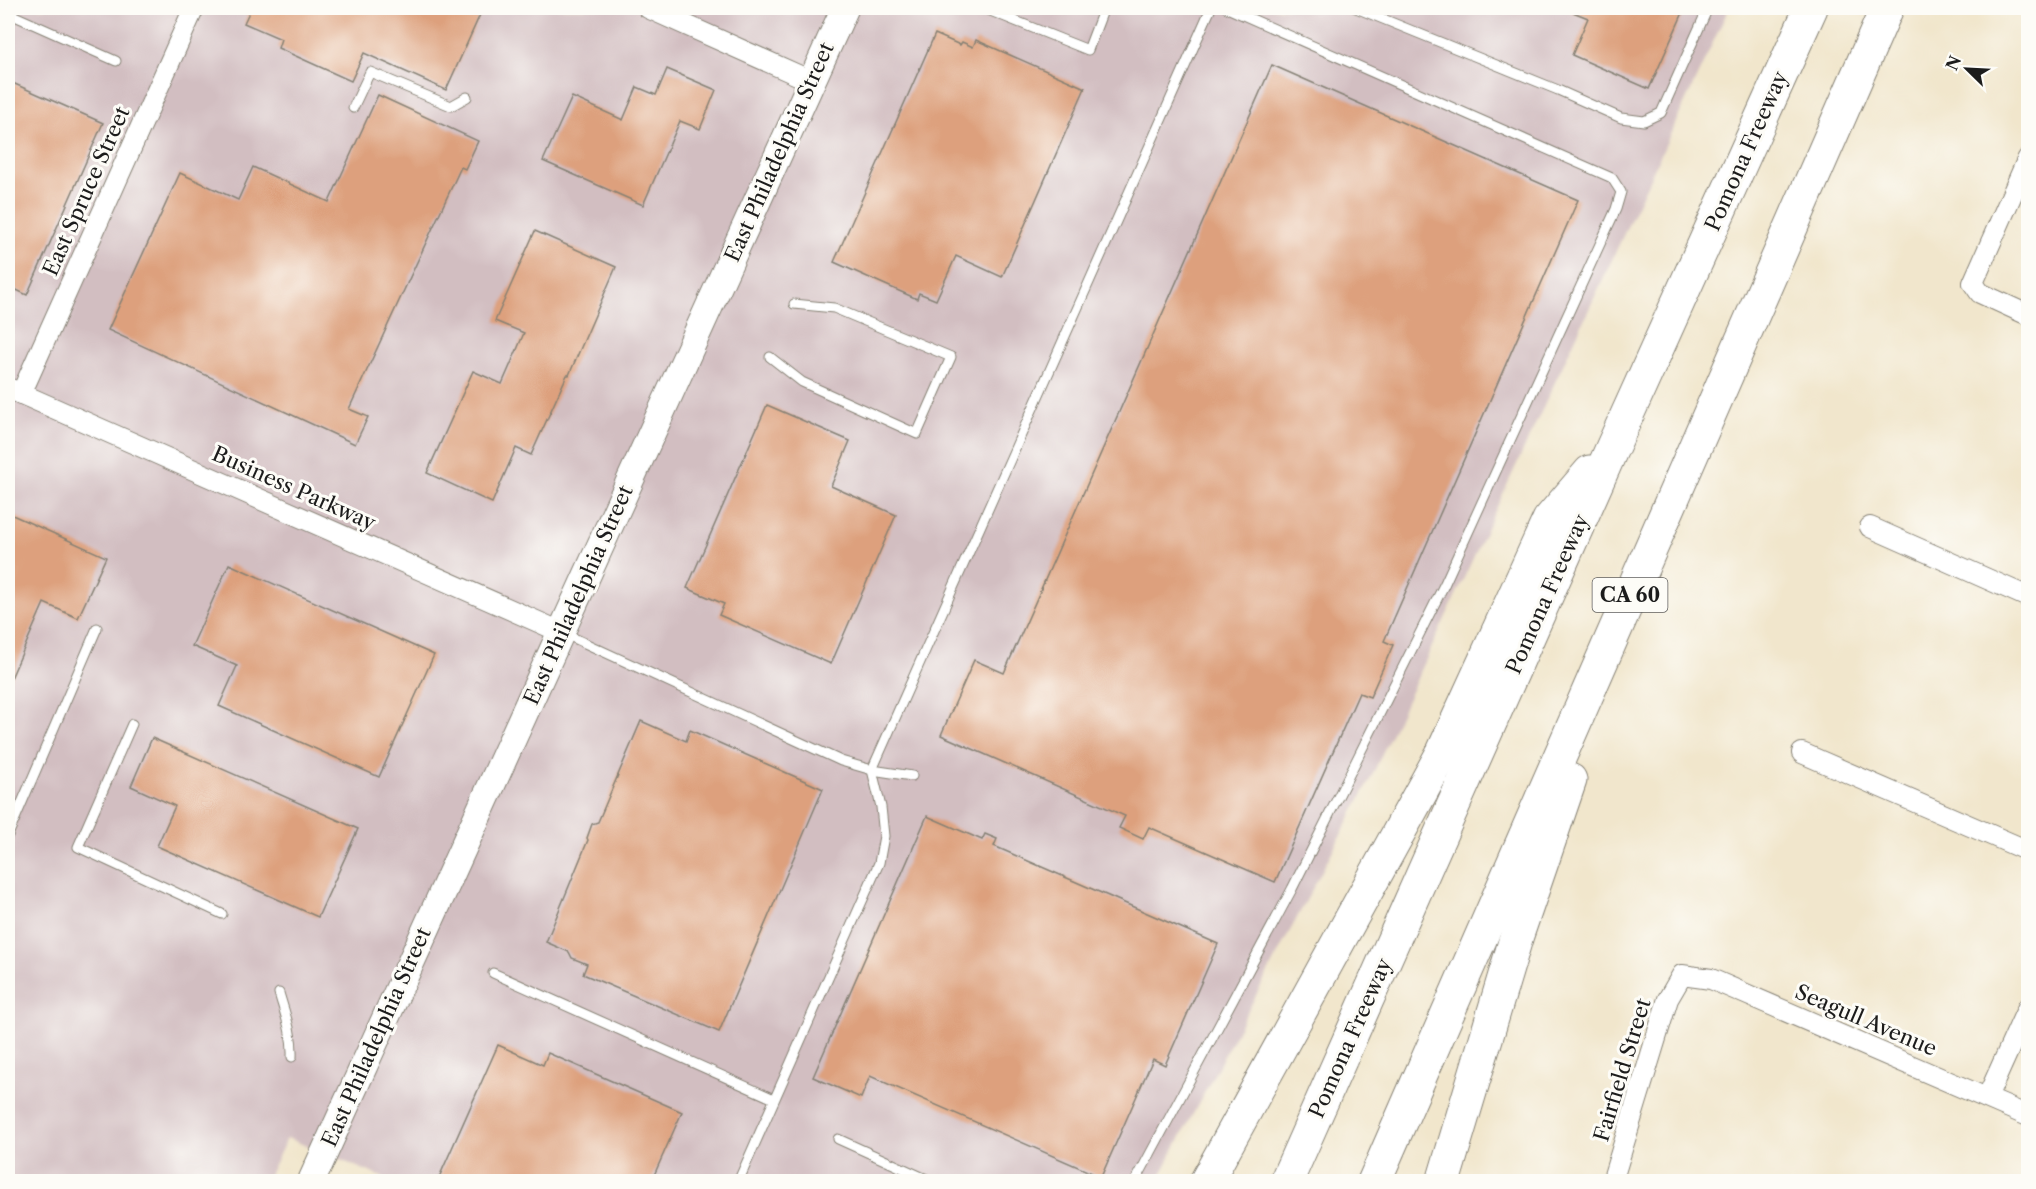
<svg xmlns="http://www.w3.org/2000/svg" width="2036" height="1189" font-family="'Libre Caslon Text',serif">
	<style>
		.industrial { fill: #d2bec1 }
		.building { fill: #dda07d }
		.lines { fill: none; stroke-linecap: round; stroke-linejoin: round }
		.lane-casing { stroke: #868174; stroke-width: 11 }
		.street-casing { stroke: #868174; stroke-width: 22 }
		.secondary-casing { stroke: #868174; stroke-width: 29 }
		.highway-casing { stroke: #868174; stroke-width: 35 }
		.lane { stroke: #fff; stroke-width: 9 }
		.street { stroke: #fff; stroke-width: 20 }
		.secondary { stroke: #fff; stroke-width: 27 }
		.highway { stroke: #fff; stroke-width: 33 }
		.labels { text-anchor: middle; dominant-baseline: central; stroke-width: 6; stroke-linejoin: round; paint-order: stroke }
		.shield { fill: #fdfcf7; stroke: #605f5e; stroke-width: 1.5 }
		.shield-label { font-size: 20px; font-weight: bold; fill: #1c1c1c }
		.street-label { font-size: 21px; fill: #1c1c1c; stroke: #fdfcf7 }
	</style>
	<rect width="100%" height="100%" fill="#fdfcf7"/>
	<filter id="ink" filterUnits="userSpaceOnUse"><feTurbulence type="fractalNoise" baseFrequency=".0167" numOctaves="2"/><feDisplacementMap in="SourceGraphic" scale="12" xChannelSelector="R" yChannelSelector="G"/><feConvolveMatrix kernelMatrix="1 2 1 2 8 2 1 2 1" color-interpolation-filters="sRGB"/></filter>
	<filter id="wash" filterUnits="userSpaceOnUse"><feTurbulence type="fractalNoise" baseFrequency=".008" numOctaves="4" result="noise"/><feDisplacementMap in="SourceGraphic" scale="24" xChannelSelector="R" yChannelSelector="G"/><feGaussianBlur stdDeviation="1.35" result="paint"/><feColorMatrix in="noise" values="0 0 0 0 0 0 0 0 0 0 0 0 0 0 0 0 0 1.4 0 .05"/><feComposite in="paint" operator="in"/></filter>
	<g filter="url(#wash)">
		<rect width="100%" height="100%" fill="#f1e6cc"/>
		<polygon class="industrial" points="8,8 1729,8 1369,782 1157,1182 394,1182 287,1138 266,1181 8,1181"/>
		<g id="blocks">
			<g class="building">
				<polygon points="251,8 483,8 446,90 364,53 351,81 278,48 281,39 244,23"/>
				<polygon points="1563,8 1685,8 1649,89 1572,55 1588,18"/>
				<polygon points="935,34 960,45 962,42 973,47 976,40 1085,88 1002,277 956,256 936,300 919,293 917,299 834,262"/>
				<polygon points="1272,65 1578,200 1384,641 1393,645 1370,697 1359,693 1275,882 1149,827 1143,839 1119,828 1125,816 941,735 974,660 1004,673"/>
				<polygon points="667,69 716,90 700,129 680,121 643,205 543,161 572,97 623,120 637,87 656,95"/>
				<polygon points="8,81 103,123 27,295 8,286"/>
				<polygon points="378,95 478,141 465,169 461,167 349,409 368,417 355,444 108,330 180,173 238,200 253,167 329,202"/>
				<polygon points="535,231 616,267 569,375 567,375 531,455 516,448 492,503 427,473 473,371 502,384 516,352 524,333 495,321"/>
				<polygon points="767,405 850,441 831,486 896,515 831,664 719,615 724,604 687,588"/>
				<polygon points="8,513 106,557 78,618 44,603 8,685"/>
				<polygon points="229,564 434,655 379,777 219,706 237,666 192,646"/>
				<polygon points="641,721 686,741 690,730 823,789 719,1032 583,974 587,964 572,958 569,952 546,942 588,840 587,838 592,824 598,822"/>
				<polygon points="152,738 358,829 318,917 157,846 175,806 131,786"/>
				<polygon points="927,816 982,840 985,834 997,839 994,846 1218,944 1165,1065 1153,1059 1101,1177 870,1076 861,1098 813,1077"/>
				<polygon points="498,1045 543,1065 548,1053 682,1112 651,1182 437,1182"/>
			</g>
		</g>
	</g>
	<g filter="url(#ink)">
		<use href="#blocks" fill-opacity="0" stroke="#868174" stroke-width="1.5"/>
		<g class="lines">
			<defs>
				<g id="lane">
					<polyline points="983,8 1088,50 1104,8"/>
					<polyline points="1356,8 1558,90 1621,118 1644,121 1661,113 1708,8"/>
					<polyline points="8,13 116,61"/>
					<polyline points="353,108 370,72 451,106 467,97"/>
					<polyline points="770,357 802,382 917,434 951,357 834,308 794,304"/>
					<polyline points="563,633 841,761 872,770 912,776"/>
					<polyline points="132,724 78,847 222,914"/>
					<polyline points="8,835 97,628"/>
					<polyline points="493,973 774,1099"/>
					<path d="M279 993C285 1014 293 1034 292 1057"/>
					<polyline points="838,1139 933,1182"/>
					<polyline points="738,1182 879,863 884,836 881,807 872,770 1211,8"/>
					<polyline points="1135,1182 1292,889 1445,583 1616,209 1621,192 1612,178 1227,8"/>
				</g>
				<g id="street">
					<polyline points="648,8 811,81"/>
					<polyline points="2028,158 1973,283 1980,293 2028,315"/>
					<polyline points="8,388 561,632"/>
					<polyline points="21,394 194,8"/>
					<polyline points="1870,527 2028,597"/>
					<polyline points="1802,753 2028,851"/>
					<polyline points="1987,1098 2028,1007"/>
					<polyline points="1612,1182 1668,999 1682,975 1711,979 2028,1116"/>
				</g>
				<polyline id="secondary" points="311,1182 845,8"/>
				<g id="highway">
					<polyline points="1206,1182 1442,754 1549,520 1590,472"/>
					<polyline points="1286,1182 1613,446 1811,8"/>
					<polyline points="1374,1182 1887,8"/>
					<polyline points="1443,1182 1517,935 1570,780"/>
				</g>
			</defs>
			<use href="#lane" class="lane-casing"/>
			<use href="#street" class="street-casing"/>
			<use href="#secondary" class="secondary-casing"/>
			<use href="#highway" class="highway-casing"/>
			<use href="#lane" class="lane"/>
			<use href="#street" class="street"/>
			<use href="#secondary" class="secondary"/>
			<use href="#highway" class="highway"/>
		</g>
	</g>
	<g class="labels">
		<rect class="shield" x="1592.5" y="578" width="75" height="34" rx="4.5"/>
		<g class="shield-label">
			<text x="1630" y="595">CA 60</text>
		</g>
		<g class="street-label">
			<text transform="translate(1746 151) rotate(-66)">Pomona Freeway</text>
			<text transform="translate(779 152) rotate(-66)">East Philadelphia Street</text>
			<text transform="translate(86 191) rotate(-66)">East Spruce Street</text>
			<text transform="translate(294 488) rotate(24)">Business Parkway</text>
			<text transform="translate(1547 594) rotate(-66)">Pomona Freeway</text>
			<text transform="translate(578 595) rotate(-66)">East Philadelphia Street</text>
			<text transform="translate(1866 1020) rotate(23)">Seagull Avenue</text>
			<text transform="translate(376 1037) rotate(-66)">East Philadelphia Street</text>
			<text transform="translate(1350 1038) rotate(-66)">Pomona Freeway</text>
			<text transform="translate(1622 1070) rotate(-73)">Fairfield Street</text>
		</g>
	</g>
	<rect width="2036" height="1189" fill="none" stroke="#fdfcf7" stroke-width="30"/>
	<g transform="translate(1967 69) rotate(294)" stroke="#fdfcf7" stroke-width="4.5" paint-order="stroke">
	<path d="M0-4.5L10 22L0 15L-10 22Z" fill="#1c1c1c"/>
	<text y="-9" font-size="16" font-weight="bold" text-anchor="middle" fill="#1c1c1c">N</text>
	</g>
</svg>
